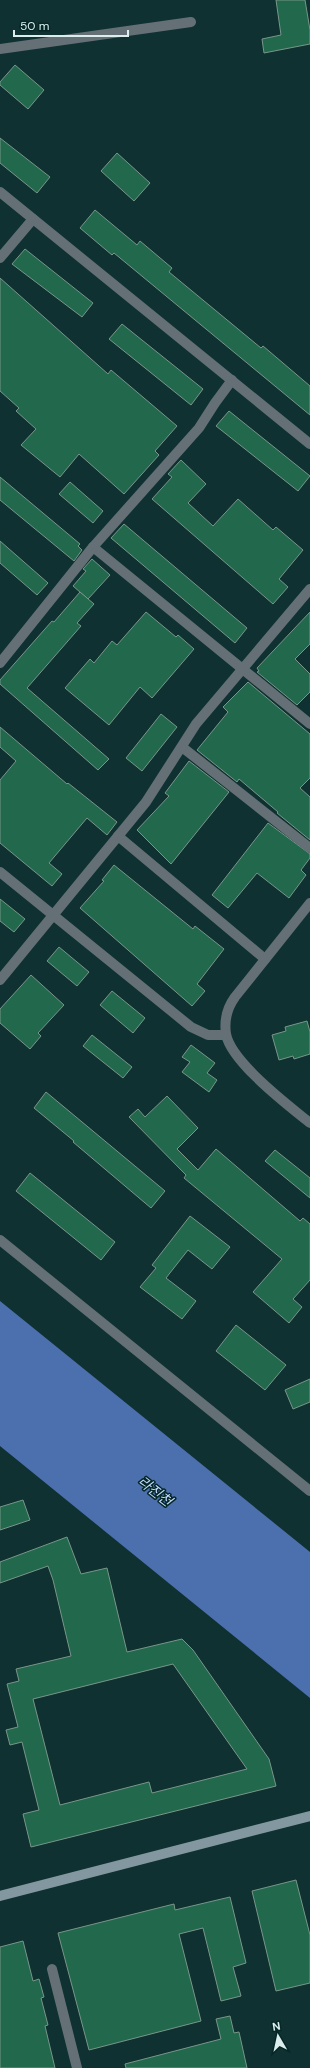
<svg xmlns="http://www.w3.org/2000/svg" width="310" height="2068" font-family="'DM Sans','Noto Sans KR',sans-serif">
	<style>
		.water { fill: #4b70ad }
		.building { fill: #21684d; stroke: #799688; fill-rule: evenodd }
		.lines { fill: none; stroke-linecap: round; stroke-linejoin: round }
		.minor { stroke: #647076; stroke-width: 10 }
		.tertiary { stroke: #647076; stroke-width: 10 }
		.secondary { stroke: #8397a0; stroke-width: 10 }
		.labels { text-anchor: middle; dominant-baseline: central; stroke-width: 3; stroke-linejoin: round; paint-order: stroke }
		.water-label { font-size: 14px; font-style: italic; fill: #c5dbfe; stroke: #042727 }
	</style>
	<rect width="100%" height="100%" fill="#0f3131"/>
	<polygon class="water" points="0,1301 310,1552 310,1698 0,1446"/>
	<g class="building">
		<polygon points="276,0 305,0 310,30 310,44 264,53 262,39 281,35"/>
		<polygon points="15,65 44,90 28,109 0,85 0,82"/>
		<polygon points="0,138 50,177 37,193 0,163"/>
		<polygon points="117,153 150,183 134,201 101,171"/>
		<polygon points="95,210 137,245 140,241 172,268 169,272 261,348 263,346 310,386 310,415 114,253 112,255 80,228"/>
		<polygon points="25,249 93,303 82,317 12,264"/>
		<polygon points="0,278 108,374 111,370 177,426 155,451 159,455 124,494 79,454 60,477 21,445 36,429 16,411 19,408 0,391"/>
		<polygon points="122,324 203,389 191,405 109,339"/>
		<polygon points="229,411 310,476 298,491 216,426"/>
		<polygon points="181,460 206,484 188,503 213,526 238,499 273,530 276,527 303,550 279,579 288,587 273,604 152,499 172,477 168,474"/>
		<polygon points="0,477 80,544 78,546 82,550 74,561 0,500"/>
		<polygon points="70,482 103,511 93,523 59,494"/>
		<polygon points="124,524 247,628 235,643 111,538"/>
		<polygon points="0,541 48,583 37,595 0,563"/>
		<polygon points="92,559 110,575 88,599 73,586 86,571 83,569"/>
		<polygon points="80,592 94,604 77,623 81,626 27,688 109,759 98,770 0,684 0,680 52,621 54,622"/>
		<polygon points="146,612 176,637 178,635 194,649 152,698 140,687 109,725 65,688 90,659 94,663 112,641 117,645"/>
		<polygon points="310,612 310,644 295,659 310,674 310,692 297,705 257,672 259,671 257,668"/>
		<polygon points="248,682 310,734 310,778 300,788 310,797 310,840 277,813 278,812 239,779 237,782 197,750 228,712 223,707"/>
		<polygon points="161,714 177,727 142,771 126,758"/>
		<polygon points="0,727 67,784 68,783 117,822 107,835 87,818 49,863 62,874 52,886 0,843 0,780 16,761 0,747"/>
		<polygon points="189,761 229,792 171,864 137,830 169,796 165,793"/>
		<polygon points="268,823 310,854 310,858 301,870 306,875 289,898 257,873 228,908 212,895"/>
		<polygon points="114,865 193,929 195,926 224,949 197,984 205,991 192,1006 80,908 104,881 102,880"/>
		<polygon points="0,899 25,919 14,932 0,921"/>
		<polygon points="59,947 89,972 77,986 47,961"/>
		<polygon points="31,975 64,1005 38,1033 41,1036 30,1049 0,1023 0,1009"/>
		<polygon points="112,991 145,1018 133,1033 100,1005"/>
		<polygon points="307,1021 310,1032 310,1054 294,1059 293,1056 279,1060 272,1035 286,1031 285,1027"/>
		<polygon points="92,1035 132,1067 123,1078 83,1046"/>
		<polygon points="191,1045 215,1063 207,1073 217,1080 209,1092 182,1072 190,1062 182,1057"/>
		<polygon points="46,1092 165,1191 151,1208 73,1142 74,1141 34,1108"/>
		<polygon points="167,1096 198,1128 177,1149 198,1170 216,1149 300,1221 303,1218 310,1224 310,1280 293,1299 302,1307 289,1323 253,1292 282,1259 184,1178 186,1175 129,1117 138,1109 145,1117"/>
		<polygon points="275,1150 310,1178 310,1198 265,1161"/>
		<polygon points="30,1173 115,1242 101,1260 16,1191"/>
		<polygon points="190,1216 230,1247 212,1269 188,1250 166,1278 196,1301 182,1319 140,1287 156,1268 152,1265"/>
		<polygon points="236,1325 286,1365 265,1390 216,1351"/>
		<polygon points="310,1379 310,1402 293,1409 285,1390"/>
		<polygon points="23,1500 30,1520 0,1530 0,1507"/>
		<path d="M67 1537 81 1574 107 1568 127 1652 182 1639 193 1650 269 1759 276 1786 31 1847 23 1814 39 1810 22 1742 10 1745 6 1730 18 1727 7 1684 19 1681 16 1669 71 1656 53 1580 48 1566 0 1583V1562ZM173 1664 247 1769 152 1793 149 1782 60 1805 33 1699Z"/>
		<polygon points="296,1880 310,1935 310,1983 276,1991 252,1891"/>
		<polygon points="230,1897 246,1963 233,1967 241,1996 221,2001 203,1928 179,1934 201,2021 89,2050 58,1933 174,1904 175,1910"/>
		<polygon points="23,1941 33,1981 39,1979 44,1997 41,1998 48,2025 45,2026 55,2068 0,2068 0,1947"/>
		<polygon points="230,2016 234,2033 239,2032 247,2068 126,2068 125,2064 221,2039 216,2019"/>
	</g>
	<g class="lines">
		<g class="minor">
			<polyline points="0,49 191,22"/>
			<polyline points="0,258 33,219"/>
			<polyline points="93,547 310,724"/>
			<polyline points="0,663 93,547 199,428 215,403 232,380"/>
			<polyline points="182,747 310,848"/>
			<polyline points="118,836 265,959"/>
			<polyline points="0,872 191,1027 208,1035 226,1035"/>
			<path d="M310 903 235 997C227 1008 224 1020 226 1034 231 1062 288 1105 310 1123"/>
			<polyline points="0,980 146,802 196,724 310,589"/>
			<polyline points="52,1969 77,2068"/>
		</g>
		<g class="tertiary">
			<polyline points="0,192 310,444"/>
			<polyline points="0,1240 310,1491"/>
		</g>
		<polyline class="secondary" points="0,1896 310,1816"/>
	</g>
	<g class="labels">
		<g class="water-label">
			<text transform="translate(155 1491) rotate(38)">라진천</text>
		</g>
	</g>
	<g transform="translate(278 2036) rotate(351)" stroke="#042727" stroke-width="3" paint-order="stroke">
	<path d="M0-3L7 15L0 10L-7 15Z" fill="#dbeded"/>
	<text y="-6" font-size="11" font-weight="bold" text-anchor="middle" fill="#dbeded">N</text>
	</g>
	<path d="M14 30v6h114v-6" fill="none" stroke="#dbeded" stroke-width="2"/>
	<text x="20" y="30" font-size="12" fill="#dbeded" stroke="#042727" stroke-width="3" paint-order="stroke">50 m</text>
</svg>
